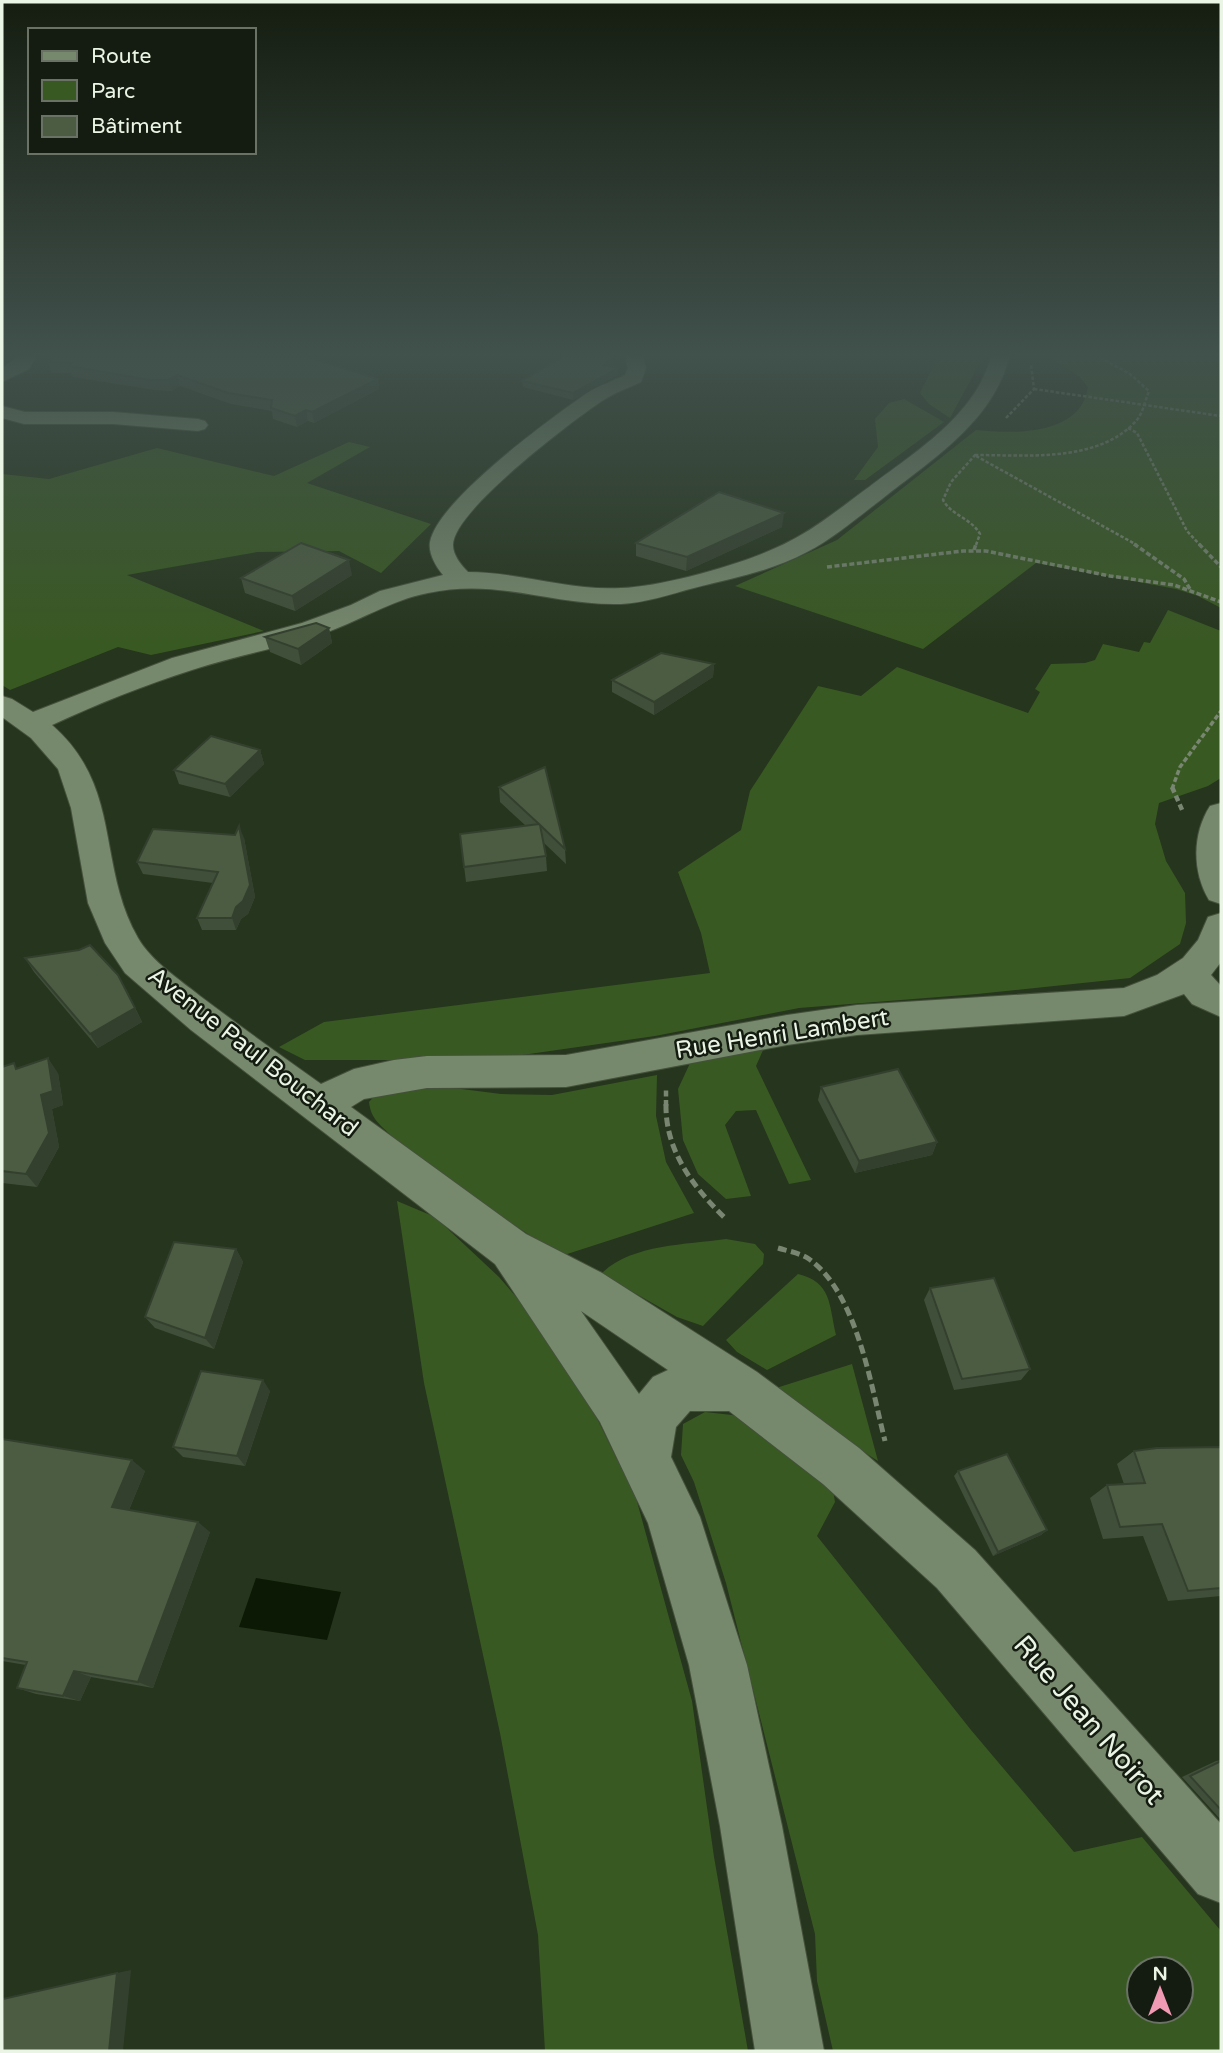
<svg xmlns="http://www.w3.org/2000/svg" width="1223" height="2053" font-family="'Varela Round',sans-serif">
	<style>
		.green { fill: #395922; fill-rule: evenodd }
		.water { fill: #0c1904 }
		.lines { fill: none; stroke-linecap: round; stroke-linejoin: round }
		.street-casing { stroke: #44513c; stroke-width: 2 }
		.path-far3 { stroke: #798672; stroke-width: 2.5; stroke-dasharray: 3.5 2; stroke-linecap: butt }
		.path-far2 { stroke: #798672; stroke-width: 3.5; stroke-dasharray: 5 2.5; stroke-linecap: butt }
		.path-far1 { stroke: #798672; stroke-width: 4.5; stroke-dasharray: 6 3.5; stroke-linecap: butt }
		.path { stroke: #798672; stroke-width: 5; stroke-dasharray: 9 4.5; stroke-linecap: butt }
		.street { fill: #77896d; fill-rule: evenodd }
		.wall { fill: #404f39 }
		.shaded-wall { fill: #34402e }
		.building { fill: #4b5c42; stroke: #34402e; stroke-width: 2 }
		.labels { text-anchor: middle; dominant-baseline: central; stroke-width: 5; stroke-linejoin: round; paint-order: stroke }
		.street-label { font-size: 24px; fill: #ebf5e5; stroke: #141b10 }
		.near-street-label { font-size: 28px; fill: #ebf5e5; stroke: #141b10 }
	</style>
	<rect width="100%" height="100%" fill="#26351d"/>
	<g class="green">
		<polygon points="938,357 983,357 950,418 929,404 920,393"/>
		<path d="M1049 357H1221V608L1198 596 1176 589 1036 563 923 649 735 586 837 540 976 430C1014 434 1081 436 1088 387L1080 377Z"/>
		<polygon points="904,399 944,422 865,480 854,480 878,447 875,419 889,403"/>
		<polygon points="349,442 370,447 307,483 431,524 381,573 339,551 257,552 127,575 264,631 151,655 118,647 10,690 2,685 2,474 49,479 157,448 274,476"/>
		<polygon points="1168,610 1221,631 1221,778 1208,786 1159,803 1155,824 1166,861 1185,893 1186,923 1180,944 1130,978 977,994 799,1008 655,1036 486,1060 305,1060 279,1047 324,1022 710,973 701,933 678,872 741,830 750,791 818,686 861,696 897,667 1028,713 1040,692 1035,689 1051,664 1085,663 1095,660 1103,644 1139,652 1144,642 1150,643"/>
		<polygon points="764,1048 756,1066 811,1180 789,1184 756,1110 736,1111 725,1125 751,1196 726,1199 698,1174 683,1140 678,1089 691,1061"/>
		<path d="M657 1075 656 1116 666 1162 694 1213 561 1256C501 1215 433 1177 381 1126 374 1119 370 1112 369 1102L379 1091 438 1086 501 1094 552 1095Z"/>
		<polygon points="397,1201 435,1217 499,1277 544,1329 587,1398 636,1498 692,1701 714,1857 748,2051 545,2051 538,1935 500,1733 424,1383"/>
		<path d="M726 1239 755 1244 764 1254 763 1264 703 1326 677 1317 601 1274C631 1244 685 1245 726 1239Z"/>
		<path d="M798 1274C832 1282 829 1305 836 1335L767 1370 737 1352 726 1340Z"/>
		<polygon points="852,1364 878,1461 834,1433 773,1389"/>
		<path d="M705 1412 732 1415 770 1428 832 1484 835 1502 817 1536 971 1730 1074 1852 1142 1837 1221 1931V2051H833L817 1981 815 1934 726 1583 694 1482 681 1455 683 1424ZM1139 1969H1181V2011H1139Z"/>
	</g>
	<polygon class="water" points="256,1578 341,1592 327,1640 239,1627"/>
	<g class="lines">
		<defs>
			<g id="street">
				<polygon points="18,357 36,357 29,369 2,382 2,368"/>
				<path d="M625 357H643L646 368 641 382C628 388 614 393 602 401 572 421 453 511 453 545 453 555 461 565 468 572 519 572 570 591 621 588 666 586 751 562 790 541 818 527 844 505 869 487 915 452 975 416 991 357H1009C994 421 930 461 882 499 858 517 834 538 807 552 772 571 733 578 694 588 671 594 645 603 621 604 553 606 499 578 428 593 391 600 358 622 322 634 280 648 235 656 192 670 145 685 97 704 52 725 123 787 96 864 138 938 152 962 179 979 200 996 240 1026 280 1055 321 1084L354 1069 394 1060 427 1056 566 1055 787 1015 857 1005 1124 988 1157 975 1183 958 1198 940 1208 917 1221 913V962L1211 975 1221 986V1017L1192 1004 1184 994 1124 1016 857 1035 787 1045 566 1087 427 1088 364 1099 351 1107 526 1234 602 1273 757 1372 859 1448 975 1550 1221 1824V1903L1198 1894 937 1588 823 1484 729 1411H690L676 1427 671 1457 700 1517 747 1665 782 1826 824 2051H755L720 1826 689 1665 648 1523 600 1422 495 1264 191 1030 125 973 105 943 88 903 71 808 58 769 31 738 2 717V696L12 699 33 712 172 658 302 623 351 605 380 591 443 575C436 567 428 553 430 542 438 500 550 419 587 393 598 386 613 381 625 375L628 368ZM581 1311 668 1370 653 1377 639 1394Z"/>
				<polygon points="2,406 25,412 113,412 198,419 205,421 208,425 205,429 198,431 113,424 24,424 2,418"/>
				<path d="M1221 803V904L1209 900C1192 872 1192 834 1210 806Z"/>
			</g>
		</defs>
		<use href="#street" class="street-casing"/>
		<g class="path-far3">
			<polyline points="1034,389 1221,416"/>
			<polyline points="1006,418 1034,389 1031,365"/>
			<polyline points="1128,428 1137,433 1187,531 1200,545"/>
			<path d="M975 455C1026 455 1098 463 1136 421 1143 413 1145 401 1149 391L1130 374 1099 357"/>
			<polyline points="976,456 1137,545"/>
			<path d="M976 545 980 534C971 518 952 516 943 500L951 482 976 454"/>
		</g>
		<g class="path-far2">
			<polyline points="1134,544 1184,579 1190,589"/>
			<polyline points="1199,544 1221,567"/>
			<polyline points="974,550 976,544"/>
			<polyline points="827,567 963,551 986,551 1110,576 1174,585 1221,602"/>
			<polyline points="1172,789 1180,767 1221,711"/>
		</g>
		<g class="path-far1">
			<polyline points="1172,787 1183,812"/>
			<polyline points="666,1106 666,1089"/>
		</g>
		<g class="path">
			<path d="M666 1104C665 1151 694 1188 726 1219"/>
			<path d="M778 1248C788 1251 800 1253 809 1259 857 1293 871 1386 885 1441"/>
		</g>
		<use href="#street" class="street"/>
	</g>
	<g class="wall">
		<polygon points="563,357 617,357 609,366 618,368 618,375 573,400 523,387 522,381"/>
		<polygon points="48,362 378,379 379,389 314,423 308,421 297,427 273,419 272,411 231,404 180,386 172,391 154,390 73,377 71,373 52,373"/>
		<polygon points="782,527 686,571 636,556 636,543"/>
		<polygon points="352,575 295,611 245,593 241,578"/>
		<polygon points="329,628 332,643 301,665 270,652 265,637"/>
		<polygon points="714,664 713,677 654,715 612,692 612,680"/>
		<polygon points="260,750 264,764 230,797 179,784 174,770"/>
		<polygon points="499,787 565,849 566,864 544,843 546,856 547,871 466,882 460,834 526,826 500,802"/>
		<polygon points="244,838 255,897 248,914 241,919 236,930 202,930 197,918 213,883 143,874 137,862"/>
		<polygon points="25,958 126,989 142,1022 98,1048 34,972"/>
		<polygon points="2,1067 58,1073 63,1105 52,1109 59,1147 37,1187 2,1183"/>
		<polygon points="821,1087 937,1142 932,1155 855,1173 818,1100"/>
		<polygon points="236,1249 243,1262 214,1349 155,1328 145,1317"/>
		<polygon points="930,1288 1030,1369 1021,1380 954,1390 924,1300"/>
		<polygon points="270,1391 245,1466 183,1457 173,1447"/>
		<polygon points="2,1439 145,1471 129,1510 210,1532 153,1688 91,1677 80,1701 36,1694 17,1688 26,1665 2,1661"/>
		<polygon points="1221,1447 1221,1596 1168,1601 1143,1536 1103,1539 1090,1498 1107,1485 1124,1484 1117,1464 1134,1451"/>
		<polygon points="958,1471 1047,1530 1041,1535 993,1556 954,1476"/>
		<polygon points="1221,1760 1221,1820 1182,1777 1216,1761"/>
	</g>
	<g class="shaded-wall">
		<polygon points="611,357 617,357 604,372 604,365"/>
		<polygon points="618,368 618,375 573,400 573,393"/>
		<polygon points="177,375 180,386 172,391 168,380"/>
		<polygon points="378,379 379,389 314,423 312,412"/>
		<polygon points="306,410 308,421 297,427 295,416"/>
		<polygon points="784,513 782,527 686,571 687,557"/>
		<polygon points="349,560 352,575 295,611 292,596"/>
		<polygon points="329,628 332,643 301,665 298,649"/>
		<polygon points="714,664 713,677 654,715 654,702"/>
		<polygon points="260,750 264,764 230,797 225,784"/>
		<polygon points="239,826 244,838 255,897 248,914 241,919 236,930 232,918"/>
		<polygon points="118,975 142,1022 98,1048 90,1034"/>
		<polygon points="48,1058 58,1073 63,1105 52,1109 59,1147 37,1187 26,1174"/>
		<polygon points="937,1142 932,1155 855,1173 859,1161"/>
		<polygon points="236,1249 243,1262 214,1349 205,1338"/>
		<polygon points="263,1380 270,1391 245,1466 237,1456"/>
		<polygon points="132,1460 145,1471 126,1517 112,1507"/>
		<polygon points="198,1522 210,1532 153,1688 138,1682"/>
		<polygon points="1047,1530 1041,1535 993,1556 998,1552"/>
		<polygon points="74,1671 91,1677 80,1701 63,1696"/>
		<polygon points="131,1970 123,2051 109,2051 117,1973"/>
	</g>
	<g class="building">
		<polygon points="53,357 308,357 378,379 312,412 306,410 295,416 271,408 272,400 228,393 177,375 168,380 150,380 69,366 72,363 48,362"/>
		<polygon points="563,357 611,357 604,365 618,368 573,393 522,381"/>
		<polygon points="719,492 784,513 687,557 636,543"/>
		<polygon points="301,543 349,560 292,596 241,578"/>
		<polygon points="316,623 329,628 298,649 265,637"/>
		<polygon points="661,653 714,664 654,702 612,680"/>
		<polygon points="211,736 260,750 225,784 174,770"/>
		<polygon points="545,767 565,849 540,825 546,856 464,867 460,834 539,824 499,787"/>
		<polygon points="239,826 250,885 243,901 236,907 232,918 197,918 218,872 137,862 153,829 235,835"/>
		<polygon points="90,945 118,975 135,1008 90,1034 25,958 79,950"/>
		<polygon points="48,1058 53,1091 41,1095 49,1133 26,1174 2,1171 2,1067 14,1063 16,1069"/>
		<polygon points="898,1069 937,1142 859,1161 821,1087"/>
		<polygon points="174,1242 236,1249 205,1338 145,1317"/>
		<polygon points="994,1278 1030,1369 962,1379 930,1288"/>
		<polygon points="201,1371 263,1380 237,1456 173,1447"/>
		<polygon points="2,1439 132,1460 112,1507 198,1522 138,1682 74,1671 63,1696 17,1688 27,1662 2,1658"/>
		<polygon points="1221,1447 1221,1588 1188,1591 1162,1524 1120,1527 1107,1485 1145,1483 1134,1451 1157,1448"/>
		<polygon points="1007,1454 1047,1530 998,1552 958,1471"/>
		<polygon points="1221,1761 1221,1810 1190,1776"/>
		<polygon points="117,1973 109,2051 2,2051 3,1999"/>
	</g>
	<linearGradient id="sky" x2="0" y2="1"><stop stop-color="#151d10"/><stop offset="0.55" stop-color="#41514c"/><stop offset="1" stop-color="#41514c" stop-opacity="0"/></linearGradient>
	<rect width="1223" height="645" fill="url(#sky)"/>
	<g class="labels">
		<g class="street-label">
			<text transform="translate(782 1034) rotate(-9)">Rue Henri Lambert</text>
			<text transform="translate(253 1052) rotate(38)">Avenue Paul Bouchard</text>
		</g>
		<g class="near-street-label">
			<text transform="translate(1089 1720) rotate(49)">Rue Jean Noirot</text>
		</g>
	</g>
	<rect width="1223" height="2053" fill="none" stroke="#ebf5e5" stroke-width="7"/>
	<rect x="28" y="28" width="228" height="126" fill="#141b10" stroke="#6a7265" stroke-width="2"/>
	<rect x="42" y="51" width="35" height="10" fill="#77896d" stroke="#6a7265" stroke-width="2"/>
	<text x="91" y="63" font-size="21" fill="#ebf5e5">Route</text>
	<rect x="42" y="80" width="35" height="21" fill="#395922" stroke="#6a7265" stroke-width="2"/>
	<text x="91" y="98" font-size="21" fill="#ebf5e5">Parc</text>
	<rect x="42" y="116" width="35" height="21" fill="#4b5c42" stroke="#6a7265" stroke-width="2"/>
	<text x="91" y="133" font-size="21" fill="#ebf5e5">Bâtiment</text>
	<g transform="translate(1160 1990)"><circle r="33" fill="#141b10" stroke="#6a7265" stroke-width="2"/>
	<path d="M0-5L12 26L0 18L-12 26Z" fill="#f19ab4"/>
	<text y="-10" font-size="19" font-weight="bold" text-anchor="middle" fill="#ebf5e5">N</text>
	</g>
</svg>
